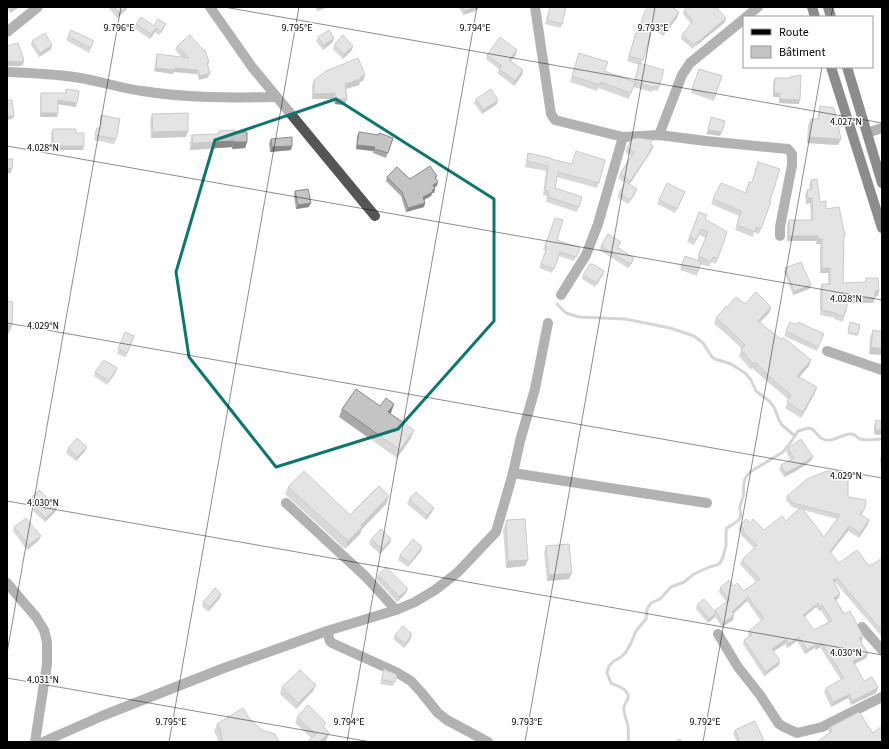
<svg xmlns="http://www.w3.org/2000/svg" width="889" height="749" font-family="'Source Sans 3',sans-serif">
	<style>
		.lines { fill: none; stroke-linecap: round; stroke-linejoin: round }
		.stream { stroke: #a3a3a3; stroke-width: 3 }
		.minor { stroke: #555; stroke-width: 10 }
		.major { stroke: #000; stroke-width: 10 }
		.wall { fill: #a9a9a9; fill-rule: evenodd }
		.shaded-wall { fill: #898989 }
		.building { fill: #c4c4c4; stroke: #898989; fill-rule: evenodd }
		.marked { fill: none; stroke: #0f766e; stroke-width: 3; stroke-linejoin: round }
		.ticks { fill: none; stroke: #000; stroke-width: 1; stroke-opacity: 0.45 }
		.ticks-label { font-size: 10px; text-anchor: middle; fill: #000; stroke: #fff; stroke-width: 3; stroke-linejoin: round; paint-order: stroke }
	</style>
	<rect width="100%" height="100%" fill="#fff"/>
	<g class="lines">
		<g class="stream">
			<polyline points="557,304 566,313 579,317 625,319 670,328 694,336 703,343 712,357 715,359 731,364 745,373 751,380 756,391 769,401 774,407 779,420 782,425 795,436"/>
			<path d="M628 742C629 737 628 731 628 726 627 720 623 714 624 707 625 702 631 698 627 693 624 687 616 686 611 683L607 673 609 666 614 661 621 657 626 652 631 643 636 631 646 619 647 609 651 603 660 599 671 587 684 582 694 574 709 567 717 565 720 563 723 557 726 545V532L727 528C731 525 737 523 740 518 742 514 739 510 740 506 741 502 743 500 743 496 745 485 741 481 750 472L783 452 791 442 798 431 808 428 812 429C816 432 818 436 821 438 832 445 841 433 852 434 855 435 857 437 860 439 866 441 876 439 882 439"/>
		</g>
		<g class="minor">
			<polyline points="210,7 252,67 375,216"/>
			<polyline points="535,7 551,114 555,120 623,137 659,135 706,141 788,149 792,154 792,165 780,227 780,236"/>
			<polyline points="746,17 758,7"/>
			<polyline points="7,32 38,7"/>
			<path d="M7 72C29 73 52 74 74 77 97 80 119 88 142 91 186 98 231 98 276 97"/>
			<polyline points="867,133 882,128"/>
			<polyline points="659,135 682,75 690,63 744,19"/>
			<polyline points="561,295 586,255 598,224 623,137"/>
			<polyline points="827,351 882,370"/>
			<polyline points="513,473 707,503"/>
			<polyline points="286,503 365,576 396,610"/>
			<polyline points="7,583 36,617 44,630 47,642 47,664 35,742"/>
			<polyline points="862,627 882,650"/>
			<polyline points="327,631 330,641 332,643 396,672 411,681 421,692 438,713 447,720 488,742"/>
			<polyline points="718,634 738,667 760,695 779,724 784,727 797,733 822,727 882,697"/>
			<polyline points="43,742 102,716 224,668 327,631 396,610 415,602 435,590 457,573 496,532 513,473 520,441 535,389 548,323"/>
		</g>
		<g class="major">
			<polyline points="812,7 815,17"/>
			<polyline points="828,7 831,17"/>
			<polyline points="831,67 882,228"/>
			<polyline points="847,67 882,183"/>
		</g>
	</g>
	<g class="wall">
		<polygon points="7,7 19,7 10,13 7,9"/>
		<polygon points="108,7 127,7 126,10 117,18"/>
		<polygon points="315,7 328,7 317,11"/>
		<polygon points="459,7 480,7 475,11 463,15"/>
		<polygon points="550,7 566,7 561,28 545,24"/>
		<polygon points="684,10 726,18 724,23 696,46 695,46 693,49 681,39 682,35 691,24 683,14"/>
		<polygon points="645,11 679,12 677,18 663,36 652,28 641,64 659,87 658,91 653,90 652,92 633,87 629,99 598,88 597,91 570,82 579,53 604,71 634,81 639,65 627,61 636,33 637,33"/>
		<polygon points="136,24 154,26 166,24 164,28 159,35 155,32 150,39 134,28"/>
		<polygon points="68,36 92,46 89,53 66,40"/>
		<polygon points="318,37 333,42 323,50 316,41"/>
		<polygon points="32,41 52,45 51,49 39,57 31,45"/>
		<polygon points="334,45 352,50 343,59 333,49"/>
		<polygon points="177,46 209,62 208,66 210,73 208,77 199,80 197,74 174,72 173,74 154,71 156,58 157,54 183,58 175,50"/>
		<polygon points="487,55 516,55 511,61 523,70 522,75 514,86 497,73 499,69 486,59"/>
		<polygon points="699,69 722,76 714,101 691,93"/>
		<polygon points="790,77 799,104 779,103 779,97 773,97 773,82 775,78 789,78"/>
		<polygon points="314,80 363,81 360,82 359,85 346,89 347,99 345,105 335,104 333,99 312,99 312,86"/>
		<polygon points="66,89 76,107 58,104 58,113 57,117 40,117 40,97 41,93 65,93"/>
		<polygon points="476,99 497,104 482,114 474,103"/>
		<polygon points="820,106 838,145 807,143 808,125 811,119 817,119 818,113"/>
		<polygon points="152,114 186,137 151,138 150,121"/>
		<polygon points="101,115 116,139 114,144 94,140 97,128 100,128 100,119"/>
		<polygon points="53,129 76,133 83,150 51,150 51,133"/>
		<polygon points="219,131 235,132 247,142 245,148 232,149 232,147 190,150 190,142 192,135 217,134"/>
		<polygon points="359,132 393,138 386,158 373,153 373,151 356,149 357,136"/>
		<polygon points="271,139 291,150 270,152 269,143"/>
		<polygon points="652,140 650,144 653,146 652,150 644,162 629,185 635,194 628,204 617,197 619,193 625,183 618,178 620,174 631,156 625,152 627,148"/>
		<polygon points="576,151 599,183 597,188 557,177 555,188 582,197 577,212 546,202 547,196 543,195 546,171 525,167 528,153 551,159 572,164"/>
		<polygon points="437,176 436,178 437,186 434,187 435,189 434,193 432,193 431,196 424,200 425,203 424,207 406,212 401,196 386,181 387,177 410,179"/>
		<polygon points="811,180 820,202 826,209 845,235 844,239 843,283 865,282 866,278 878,296 875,296 873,303 848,303 843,322 834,319 835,318 820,315 820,289 822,284 828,284 828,273 820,273 820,244 816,244 817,241 787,241 787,225 789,220 811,220 810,203 806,204 805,195 807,190 810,189 809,185"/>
		<polygon points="749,182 771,201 759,234 754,232 753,237 735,230 739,216 711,204 713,199 745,193"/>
		<polygon points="295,191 309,207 296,209 294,196"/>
		<polygon points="685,192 675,213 657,204 659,200"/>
		<polygon points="699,212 706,220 727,232 716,264 711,262 709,267 700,264 697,276 680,270 685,256 697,260 706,238 699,235 694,245 687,242"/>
		<polygon points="555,218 557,240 580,248 574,261 559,256 552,273 539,268 546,251 543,250"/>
		<polygon points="621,242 618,247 632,263 628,268 599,250 601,246"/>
		<polygon points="785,268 811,285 809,289 793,295 784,272"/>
		<polygon points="583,275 603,275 595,287 582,279"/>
		<polygon points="745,304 771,307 769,313 760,322 809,366 799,377 815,393 801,418 785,408 789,400 770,384 752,368 751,370 739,356 742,349 725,333 714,324 716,318 727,307"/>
		<polygon points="850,322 858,334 857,336 848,334"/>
		<polygon points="873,330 882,332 869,354 870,337"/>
		<polygon points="786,331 824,334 817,351 784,336"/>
		<polygon points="125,332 134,336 126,357 117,354"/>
		<polygon points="95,372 116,372 107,385 94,376"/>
		<polygon points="394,404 390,414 411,438 397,458 339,417 342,409"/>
		<polygon points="876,420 882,421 882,435 874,434 874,425"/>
		<polygon points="87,447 85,451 76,461 66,453 68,448"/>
		<polygon points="788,448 811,461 796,471 784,477 779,469 781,465 791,460 786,452"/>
		<polygon points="882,454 882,480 880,459"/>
		<polygon points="288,487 350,515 386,504 362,529 360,534 345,549 285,494"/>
		<path d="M787 496 848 497 863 512 861 515 869 520 868 524 859 538 848 531 831 553 839 563 869 566 872 565 882 558V637L835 582V583L839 598 836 600 862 641H861L868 654 866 658 854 664 864 681 878 688 876 693 851 705 848 698 831 707 824 692 826 688 841 680 820 647 816 650 814 648 805 654 797 641 787 648 785 644 773 651 779 665 764 676 743 644 744 640 749 637 748 635 749 631 761 621 747 601 733 614V620L722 627 715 617 714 618 708 623 696 609 697 605 714 612 715 610 727 603 719 592 720 588 734 586 744 591 756 582 740 564 742 560 754 548 741 535V533L738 530 740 526 750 523 764 530 786 521 799 509 792 507 786 500ZM803 510 818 514 837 519 824 537ZM816 607 819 611 821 610 828 622 814 630 804 617Z"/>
		<polygon points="30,499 57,507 55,512 45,522 33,511 34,508 29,503"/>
		<polygon points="409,499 434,508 432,512 426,520 407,504"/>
		<polygon points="507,520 528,560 525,566 506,568 503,530"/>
		<polygon points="14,527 39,540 27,550 13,531"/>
		<polygon points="371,539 390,543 380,554 369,544"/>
		<polygon points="546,546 569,579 547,581 544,553"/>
		<polygon points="421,551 408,567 398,560 400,555"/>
		<polygon points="378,575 406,593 397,602 376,579"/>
		<polygon points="221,594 220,598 208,612 202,606 203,602"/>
		<polygon points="412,634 410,640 404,648 393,639 395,635"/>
		<polygon points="384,669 397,675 393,686 380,684"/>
		<polygon points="282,687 313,691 296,709 280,694"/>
		<polygon points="297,717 324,728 327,739 324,742 307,742 311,738 295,723"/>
		<polygon points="249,718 262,730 279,742 218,742 217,737 214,732 217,724"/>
		<polygon points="830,727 873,733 882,742 829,733 828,731"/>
		<polygon points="735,730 763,742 737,742 733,734"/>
	</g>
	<g class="shaded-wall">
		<polygon points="14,7 19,7 10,13 11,9"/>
		<polygon points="126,7 127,7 126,10 117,18 119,13"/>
		<polygon points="319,7 328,7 317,11"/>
		<polygon points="475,7 480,7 475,11 463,15 465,11"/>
		<polygon points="679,12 677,18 663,36 665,31"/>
		<polygon points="726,18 724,23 696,46 698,42"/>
		<polygon points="166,24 164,28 159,35 161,31"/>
		<polygon points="156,28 155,32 150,39 151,34"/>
		<polygon points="334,38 333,42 323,50 324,45"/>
		<polygon points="52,45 51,49 39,57 40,53"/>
		<polygon points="353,46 352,50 343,59 344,54"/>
		<polygon points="517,50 516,55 508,64 509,60"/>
		<polygon points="24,60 23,65 19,66 7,66 7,62 8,61"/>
		<polygon points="156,68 175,68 198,70 197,74 174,72 173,74 154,71"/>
		<polygon points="523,70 522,75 514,86 515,81"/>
		<polygon points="210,73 208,77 199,80 200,76"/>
		<polygon points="365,75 363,81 360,82 359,85 343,90 345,84 360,77"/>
		<polygon points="335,93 333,99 312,99 314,94"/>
		<polygon points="774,93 780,93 779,97 773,97"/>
		<polygon points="337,99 347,99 345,105 335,104"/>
		<polygon points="780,99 800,100 799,104 779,103"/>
		<polygon points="58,100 77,103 76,107 57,104"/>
		<polygon points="498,100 497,104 482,114 483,110"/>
		<polygon points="41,113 58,113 57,117 40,117"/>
		<polygon points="7,116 14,116 12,119 7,120"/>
		<polygon points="708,130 722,132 720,136 706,134"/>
		<polygon points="188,131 186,137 151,138 153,132"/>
		<polygon points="809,137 841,139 838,145 807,143"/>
		<polygon points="234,141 232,147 190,150 193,143"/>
		<polygon points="234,142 247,142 245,148 232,149"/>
		<polygon points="357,145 375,147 373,151 356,149"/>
		<polygon points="53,146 84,146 83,150 51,150"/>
		<polygon points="292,146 291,150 270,152 272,147"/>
		<polygon points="653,146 652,150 644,162 629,185 630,181"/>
		<polygon points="7,168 12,169 11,173 7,173"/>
		<polygon points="438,182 437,186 431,189 433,185"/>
		<polygon points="435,189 434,193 432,193 431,196 422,201 423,197 432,190"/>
		<polygon points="637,189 635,194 628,204 630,200"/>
		<polygon points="808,198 812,198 810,203 806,204"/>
		<polygon points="311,203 309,207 296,209 298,205"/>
		<polygon points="425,203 424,207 406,212 408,208"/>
		<polygon points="789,236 818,236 817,241 787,241"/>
		<polygon points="818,239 822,239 820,244 816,244"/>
		<polygon points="634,258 632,263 628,268 630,264"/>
		<polygon points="822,268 830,268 828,273 820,273"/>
		<polygon points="604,271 603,275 595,287 597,283"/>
		<polygon points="811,285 809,289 793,295 794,291"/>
		<polygon points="875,291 879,291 878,296 873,297"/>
		<polygon points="849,298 875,298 873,303 847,303"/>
		<polygon points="771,307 769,313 756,326 758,321"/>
		<polygon points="7,325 12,325 9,333 7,333"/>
		<polygon points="871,347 882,349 882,355 869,354"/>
		<polygon points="811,360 809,366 795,382 797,376"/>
		<polygon points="117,368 116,372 107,385 109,381"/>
		<polygon points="817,387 815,393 801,418 803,412"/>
		<polygon points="394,404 391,413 385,420 388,412"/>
		<polygon points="414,430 411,438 397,458 400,450"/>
		<polygon points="875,430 882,430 882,435 874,434"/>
		<polygon points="87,447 85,451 76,461 77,457"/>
		<polygon points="813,457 811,461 796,471 784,477 785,473"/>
		<polygon points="389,496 386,504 362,529 360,534 345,549 348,541 361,525"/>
		<polygon points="57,507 55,512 45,522 46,518"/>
		<polygon points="434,508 432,512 426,520 427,515"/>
		<polygon points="865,508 863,512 859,518 860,514"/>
		<polygon points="869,520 868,524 859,538 860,533"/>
		<polygon points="849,526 848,531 828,556 830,552"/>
		<polygon points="41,536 39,540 27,550 29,545"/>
		<polygon points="391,539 390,543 380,554 382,549"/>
		<polygon points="422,547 421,551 408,567 410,563"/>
		<polygon points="528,560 525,566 506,568 508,561"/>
		<polygon points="572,573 569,579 547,581 549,575"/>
		<polygon points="837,578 835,582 832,585 833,580"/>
		<polygon points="408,589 406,593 397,602 399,597"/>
		<polygon points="221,594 220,598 208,612 210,607"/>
		<polygon points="840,594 839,598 833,602 834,598"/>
		<polygon points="748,597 747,601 731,616 732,612"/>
		<polygon points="818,603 816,607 801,620 803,615"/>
		<polygon points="822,605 821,610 819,611 820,607"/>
		<polygon points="716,613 714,618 708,623 709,619"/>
		<polygon points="734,615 733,620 722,627 723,623"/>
		<polygon points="412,634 410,640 404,648 405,644"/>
		<polygon points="863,636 862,641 858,643 859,638"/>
		<polygon points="799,637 797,641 787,648 789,644"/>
		<polygon points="786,639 785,644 770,654 772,649"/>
		<polygon points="822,643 820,647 816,650 817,646"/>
		<polygon points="816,644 814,648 805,654 807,650"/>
		<polygon points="868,654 866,658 851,666 853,661"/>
		<polygon points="780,661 779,665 764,676 766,672"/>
		<polygon points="316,685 313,691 296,709 298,703"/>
		<polygon points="878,688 876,693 851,705 852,701"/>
		<polygon points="850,694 848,698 831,707 833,702"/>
		<polygon points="329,733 327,739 324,742 319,742"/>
	</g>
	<g class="building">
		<polygon points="113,7 126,7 119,13"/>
		<polygon points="463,7 475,7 465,11"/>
		<polygon points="550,7 566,7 562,24 547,20"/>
		<polygon points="649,7 672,7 679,12 665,31 654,23 643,60 629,56 636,33 637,33 645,11"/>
		<polygon points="687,7 716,7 726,18 698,42 697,41 694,45 682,35 693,21 684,10"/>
		<polygon points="141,17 154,26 158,19 166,24 161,31 156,28 151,34 136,24"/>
		<polygon points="71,30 94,41 90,48 68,36"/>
		<polygon points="329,30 334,38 324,45 318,37"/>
		<polygon points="45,33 52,45 40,53 32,41"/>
		<polygon points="190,35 203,50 205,50 209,62 207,63 210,73 200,76 198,70 175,68 174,70 156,68 157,54 189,58 177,46"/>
		<polygon points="343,35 353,46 344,54 334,45"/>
		<polygon points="500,37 517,50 509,60 523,70 515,81 499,69 502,66 487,55"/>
		<polygon points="18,43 24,60 20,62 8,61 7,62 7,46"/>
		<polygon points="579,53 608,62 604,71 635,82 631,93 600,82 600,85 572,76"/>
		<polygon points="358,58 365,75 360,77 361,79 345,84 347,99 337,99 335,93 314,94 314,80 326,71"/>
		<polygon points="639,63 664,70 659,87 654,86 654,88 635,82"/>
		<polygon points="699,69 722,76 715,96 692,89"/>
		<polygon points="801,75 800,100 780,99 780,93 774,93 775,78 790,78 790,77"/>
		<polygon points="66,89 79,91 77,103 58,100 58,113 41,113 41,93 66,93"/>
		<polygon points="491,89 498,100 483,110 476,99"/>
		<polygon points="7,100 12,100 14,116 7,116"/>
		<polygon points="820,106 834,108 841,139 809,137 811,119 819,119"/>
		<polygon points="188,113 188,131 153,132 152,114"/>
		<polygon points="101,115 120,119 116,139 95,135 97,128 101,128"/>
		<polygon points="711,117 725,121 722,132 708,130"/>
		<polygon points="53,129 76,129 76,133 84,133 84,146 53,146"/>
		<polygon points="235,130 235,132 247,132 247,142 234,142 234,141 193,143 192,135 219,134 219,131"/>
		<polygon points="359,132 379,135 379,133 393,138 388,153 374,149 375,147 357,145"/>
		<polygon points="292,137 292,146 272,147 271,139"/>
		<polygon points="638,138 652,140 650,144 653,146 646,158 630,181 620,174 634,152 627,148 631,140 633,139"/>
		<polygon points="576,151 605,160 599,183 558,172 555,188 582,197 579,207 548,197 549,191 545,190 548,166 527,161 528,153 551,158 551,159 572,164"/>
		<polygon points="7,159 13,159 12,169 7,168"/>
		<polygon points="758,162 780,169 770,201 771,201 761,229 756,227 755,232 737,225 741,211 713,199 721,183 746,193 749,182 752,182"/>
		<polygon points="430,166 437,176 435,177 438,182 433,185 435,189 432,190 433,192 423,197 425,203 408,208 402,192 387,177 397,167 410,179"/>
		<polygon points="817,179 820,202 826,201 826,209 839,207 845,235 844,235 843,283 866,282 866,278 878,278 879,291 875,291 875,298 849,298 844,316 836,314 836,313 822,310 822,284 830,284 830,268 822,268 822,239 818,239 818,236 789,236 789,220 813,220 812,198 808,198 807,190 812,189 811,180"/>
		<polygon points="626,182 637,189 630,200 619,193"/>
		<polygon points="667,183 685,192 677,209 659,200"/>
		<polygon points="308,189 311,203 298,205 295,191"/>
		<polygon points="699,212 707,215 705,219 727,232 718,258 713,257 711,262 698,256 708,232 701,229 696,240 690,237"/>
		<polygon points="555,218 563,220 557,240 580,248 576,257 560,252 554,269 541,264 547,247 545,246"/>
		<polygon points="608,234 621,242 617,247 634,258 630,264 601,246"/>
		<polygon points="685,256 701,262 698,271 681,266"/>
		<polygon points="801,262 811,285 794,291 785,268"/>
		<polygon points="590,264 593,264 604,271 597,283 583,275"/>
		<polygon points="756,292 771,307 758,321 782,340 783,337 811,360 797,376 817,387 803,412 787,402 791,395 772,379 755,362 753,364 741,350 745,345 727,327 716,318 726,306 727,307 736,297 745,304"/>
		<polygon points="7,301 13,302 12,325 7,325"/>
		<polygon points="790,322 797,325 798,322 824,334 818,347 786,331"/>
		<polygon points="850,322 860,325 858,334 848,332"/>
		<polygon points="873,330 882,332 882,349 871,347"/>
		<polygon points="125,332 134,336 127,353 118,349"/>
		<polygon points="103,361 106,361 117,368 109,381 95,372"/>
		<polygon points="356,389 380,406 386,398 394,404 388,412 414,430 400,450 342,409"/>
		<polygon points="876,420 882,421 882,430 875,430"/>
		<polygon points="77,438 87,447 77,457 68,448"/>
		<polygon points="801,439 813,457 797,467 785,473 781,465 794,458 788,448"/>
		<polygon points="304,471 350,515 379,486 389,496 361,525 362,527 348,541 288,487"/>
		<path d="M827 471 848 472V497L866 500 865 508 860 514 869 520 860 533 849 526 830 552 839 563 857 550 869 566 872 564V565L882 558V631L837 578 833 580 840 594 834 598 844 614 850 611 863 636 859 638 868 654 853 661 864 681 872 677 878 688 852 701 850 694 833 702 826 688 844 678 822 643 817 646 816 644 807 650 799 637 789 644 786 639 772 649 780 661 766 672 744 640 752 635 749 631 764 618 748 597 732 612 734 615 723 623 715 610 730 600 720 588 729 580 734 586 737 583 744 591 760 579 742 560 755 547V546L757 545 742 531 744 529 740 526 746 519 750 523 753 519 764 530 782 516 786 521 801 507 824 537 840 515 793 503 787 496 807 479ZM818 603 820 607 822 605 832 621 814 630 803 615Z"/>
		<polygon points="39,490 57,507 46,518 35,507 36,504 30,499"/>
		<polygon points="416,492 434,508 427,515 409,499"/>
		<polygon points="26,518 41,536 29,545 14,527"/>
		<polygon points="525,519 528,560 508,561 506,523 507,520"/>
		<polygon points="381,529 391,539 382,549 371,539"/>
		<polygon points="413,539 422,547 410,563 400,555"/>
		<polygon points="569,544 572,573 549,575 546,546"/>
		<polygon points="386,567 408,589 399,597 378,575"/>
		<polygon points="215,588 221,594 210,607 203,602"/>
		<polygon points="704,599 716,613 709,619 697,605"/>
		<polygon points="403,626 412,634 411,635 411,636 405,644 395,635"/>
		<polygon points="384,669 397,675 395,682 382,680"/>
		<polygon points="300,670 316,685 298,703 282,687"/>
		<polygon points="308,705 326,723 323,726 329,733 319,742 307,742 316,734 297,717"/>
		<polygon points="243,708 249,718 262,730 275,734 279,742 223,742 220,729 217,724"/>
		<polygon points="859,712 873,733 882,726 882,742 817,742 832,731 830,727"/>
		<polygon points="755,721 764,741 762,742 740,742 735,730"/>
		<polygon points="680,739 682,742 674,742"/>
	</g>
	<path d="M0 0H889V749H0ZM336 99 494 199V321L398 429 276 467 189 357 176 272 215 140Z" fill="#fff" fill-opacity=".55" fill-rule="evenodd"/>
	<path class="marked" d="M336 99 494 199V321L398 429 276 467 189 357 176 272 215 140Z"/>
	<path class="ticks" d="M224 7 882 123M831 17 833 7M7 146 882 300M7 323 882 478M7 501 882 655M7 653 121 7M7 678 371 742M169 742 299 7M347 742 477 7M525 742 655 7M703 742 822 67M881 742 882 739"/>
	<g class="ticks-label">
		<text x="119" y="31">9.796°E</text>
		<text x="297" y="31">9.795°E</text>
		<text x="475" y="31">9.794°E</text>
		<text x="653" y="31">9.793°E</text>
		<text x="846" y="125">4.027°N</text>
		<text x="43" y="151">4.028°N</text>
		<text x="846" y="302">4.028°N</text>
		<text x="43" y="329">4.029°N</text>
		<text x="846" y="479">4.029°N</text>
		<text x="43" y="506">4.030°N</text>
		<text x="846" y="656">4.030°N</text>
		<text x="43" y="683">4.031°N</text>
		<text x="171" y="725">9.795°E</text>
		<text x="349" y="725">9.794°E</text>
		<text x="527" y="725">9.793°E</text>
		<text x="705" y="725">9.792°E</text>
	</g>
	<rect width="889" height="749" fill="none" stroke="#000000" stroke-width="16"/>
	<rect x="743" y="16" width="130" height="52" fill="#ffffff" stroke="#999999"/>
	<rect x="751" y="29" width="20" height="6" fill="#000000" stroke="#999999"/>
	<text x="779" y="36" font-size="12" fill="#000000">Route</text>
	<rect x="751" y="46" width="20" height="12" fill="#c4c4c4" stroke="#999999"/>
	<text x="779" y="56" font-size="12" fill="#000000">Bâtiment</text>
</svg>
